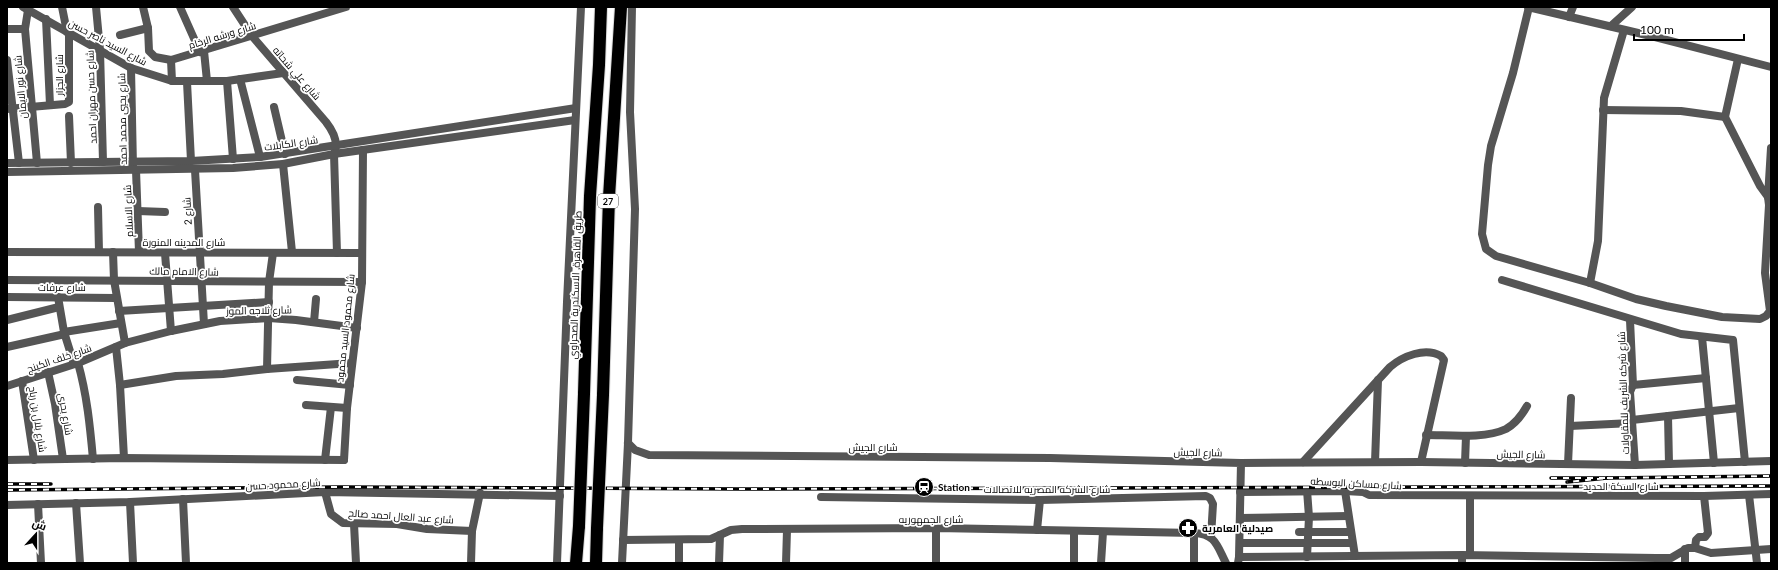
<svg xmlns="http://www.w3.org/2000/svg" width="1778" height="570" font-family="Lato,Cairo,sans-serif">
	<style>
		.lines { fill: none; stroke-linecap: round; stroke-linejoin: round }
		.motorway-casing { stroke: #dbdbdb; stroke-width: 14 }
		.minor { stroke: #555; stroke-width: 8 }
		.tertiary { stroke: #555; stroke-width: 8 }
		.motorway { stroke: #000; stroke-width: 12 }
		.rail-casing { stroke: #000; stroke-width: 3.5 }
		.rail { stroke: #fff; stroke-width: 2; stroke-dasharray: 6; stroke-linecap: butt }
		.motorway-bridge-casing { stroke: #dbdbdb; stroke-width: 14; stroke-linecap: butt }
		.motorway-bridge { stroke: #000; stroke-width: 12 }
		.labels { text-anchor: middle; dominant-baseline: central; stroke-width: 3.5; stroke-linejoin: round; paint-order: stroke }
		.shield { fill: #fff; stroke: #4c4c4c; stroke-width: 1 }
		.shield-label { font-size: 9px; font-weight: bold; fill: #000 }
		.street-label { font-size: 10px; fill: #000; stroke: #fff }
		.poi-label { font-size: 10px; font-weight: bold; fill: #000; stroke: #fff; text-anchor: start }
	</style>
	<rect width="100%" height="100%" fill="#fff"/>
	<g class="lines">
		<defs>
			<g id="motorway">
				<polyline points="584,394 590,196 599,65 601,7"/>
				<polyline points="603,395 609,197 621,7"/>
				<polyline points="576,563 579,526"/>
				<polyline points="596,563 597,528"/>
			</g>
		</defs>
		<use href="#motorway" class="motorway-casing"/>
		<g class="minor">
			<polyline points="23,7 131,68 172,81 227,81 283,73"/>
			<polyline points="62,7 67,32"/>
			<polyline points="96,7 100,50 103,162"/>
			<polyline points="143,7 148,28 149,51 155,57 171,60 346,7"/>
			<polyline points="180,7 200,52"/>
			<path d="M233 7 252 36 326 122C333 131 339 143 334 154L337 253"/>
			<polyline points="1528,7 1655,37 1771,67"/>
			<polyline points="1529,7 1513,73 1491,146 1488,165 1482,234 1486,249 1496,256 1590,283 1636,299 1666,306 1722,317 1760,319 1766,316 1770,311 1765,273 1769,205 1771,205"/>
			<polyline points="28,10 25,29 37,163"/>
			<polyline points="1569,17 1573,7"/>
			<polyline points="46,19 50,105"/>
			<polyline points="1611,26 1632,7"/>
			<polyline points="7,29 25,29"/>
			<polyline points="120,35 148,28"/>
			<polyline points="204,51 207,81"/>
			<polyline points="7,60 19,163"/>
			<polyline points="171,60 172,81"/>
			<polyline points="131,68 133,167"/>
			<polyline points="240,79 260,157"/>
			<polyline points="227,81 233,159"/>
			<polyline points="187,82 191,161"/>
			<polyline points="274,107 285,154"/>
			<polyline points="7,109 65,104 69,102 69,34"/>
			<polyline points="1603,110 1681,111 1725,117 1760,186 1768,197 1769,205"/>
			<polyline points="69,116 71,163"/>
			<polyline points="1725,117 1738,59"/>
			<polyline points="7,163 191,161 260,157 576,108"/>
			<polyline points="283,164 292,252"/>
			<polyline points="136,170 139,252"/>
			<polyline points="195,170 204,324"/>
			<polyline points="7,172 233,168 283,164 334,154 575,120"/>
			<polyline points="1768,197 1771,148"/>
			<polyline points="98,207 99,252"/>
			<polyline points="138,211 165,212"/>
			<polyline points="7,252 361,253"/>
			<polyline points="113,252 114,280 125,343"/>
			<polyline points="165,253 171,331"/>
			<polyline points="7,280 362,282"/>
			<polyline points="1502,280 1681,334 1733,340 1745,462"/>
			<polyline points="1590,283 1598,241 1604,98 1624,30"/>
			<polyline points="7,297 116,298"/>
			<polyline points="58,297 64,332 74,364"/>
			<polyline points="119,311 269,302"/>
			<polyline points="7,320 59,307"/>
			<polyline points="1630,320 1633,385 1630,392 1635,465"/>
			<polyline points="314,322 316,299"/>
			<polyline points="64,332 121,323"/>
			<polyline points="1702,337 1714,463"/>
			<polyline points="7,347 65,334"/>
			<polyline points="116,347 120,385 124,458"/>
			<path d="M78 363C87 395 90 426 93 459"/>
			<polyline points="267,369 269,282 273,253"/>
			<polyline points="48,372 55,404 63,459"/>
			<polyline points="297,380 350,385"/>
			<polyline points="22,381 34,460"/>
			<polyline points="120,385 176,376 223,374 267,369 352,363"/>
			<polyline points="1633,385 1706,378"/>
			<polyline points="7,386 78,363 125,343 171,331 220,321 269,318 296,320 357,328"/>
			<polyline points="306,405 347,408"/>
			<polyline points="1668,416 1669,464"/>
			<polyline points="1632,420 1739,408"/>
			<polyline points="1570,426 1632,423"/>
			<path d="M1426 435C1449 435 1485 439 1506 429 1515 424 1522 415 1527 406"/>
			<polyline points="325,460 331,407"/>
			<polyline points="344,460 347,408 362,282 363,150"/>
			<path d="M1303 462 1390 367C1403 356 1425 347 1441 356L1444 360 1421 462"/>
			<polyline points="1375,462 1378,380"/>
			<polyline points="1241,463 1421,462 1635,465 1771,461"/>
			<polyline points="1465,463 1466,436"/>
			<polyline points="1568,464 1571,398"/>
			<polyline points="1307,490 1309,517 1307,557"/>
			<polyline points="1345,491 1355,556"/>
			<polyline points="325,492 331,514 343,523 397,524 427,529 472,531"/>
			<polyline points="1240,492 1345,491 1363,492 1369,495 1704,496 1771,494"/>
			<polyline points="1749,495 1757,563"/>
			<polyline points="821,497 1040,500 1206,496 1210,498 1213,504 1211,537"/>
			<polyline points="183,499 186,563"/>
			<polyline points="130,502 133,563"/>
			<polyline points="76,503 80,563"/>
			<polyline points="38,504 41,563"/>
			<polyline points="7,505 130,502 325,492 560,496"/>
			<polyline points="1240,518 1348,516"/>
			<polyline points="354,524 356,563"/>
			<polyline points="1037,530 1040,500"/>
			<polyline points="1299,532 1350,532"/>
			<path d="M623 540 711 539 731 530 742 529 936 528 1194 533C1216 534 1217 546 1226 563"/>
			<polyline points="1240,543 1352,543"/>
			<polyline points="1695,548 1696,540 1699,537 1705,537 1708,533 1704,496"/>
			<polyline points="1685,549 1685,563"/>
			<polyline points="1462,555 1462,563"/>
			<polyline points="1470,555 1470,496"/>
			<polyline points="1239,557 1462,555 1656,558 1671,558 1688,548 1695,548 1711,553 1771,549"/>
			<polyline points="471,563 472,531 480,493"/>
			<polyline points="679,563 679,540"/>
			<polyline points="719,563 720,535"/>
			<polyline points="786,563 787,530"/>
			<polyline points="936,563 936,528"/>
			<polyline points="1074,563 1074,531"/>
			<polyline points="1101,563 1103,532"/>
			<polyline points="1194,563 1194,533"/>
		</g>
		<g class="tertiary">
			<polyline points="628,443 635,450 649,455 1050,458 1241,463 1239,557 1238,563"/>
			<polyline points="7,460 124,458 344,460"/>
			<polyline points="557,563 567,302 581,7"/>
			<polyline points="622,563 628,443 635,209 630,112 632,7"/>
		</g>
		<use href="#motorway" class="motorway"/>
		<defs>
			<g id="rail">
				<polyline points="1551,478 1607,478 1567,482"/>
				<polyline points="1607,478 1771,476"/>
				<polyline points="7,484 51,484"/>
				<polyline points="7,490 341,487 741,489 1771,486"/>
			</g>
		</defs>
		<use href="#rail" class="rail-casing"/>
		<use href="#rail" class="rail"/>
		<defs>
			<g id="motorway-bridge">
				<polyline points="579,526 584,394"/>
				<polyline points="597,528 603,395"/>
			</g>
		</defs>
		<use href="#motorway-bridge" class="motorway-bridge-casing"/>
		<use href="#motorway-bridge" class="motorway-bridge"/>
	</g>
	<defs>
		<symbol id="station-disc" viewBox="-11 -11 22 22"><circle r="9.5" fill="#000" stroke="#fff"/><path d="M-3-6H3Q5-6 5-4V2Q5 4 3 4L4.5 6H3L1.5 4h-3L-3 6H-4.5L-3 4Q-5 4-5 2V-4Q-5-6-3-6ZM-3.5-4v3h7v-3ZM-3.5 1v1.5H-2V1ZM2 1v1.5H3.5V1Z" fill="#fff"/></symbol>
		<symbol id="pharmacy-disc" viewBox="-11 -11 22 22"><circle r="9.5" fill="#000" stroke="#fff"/><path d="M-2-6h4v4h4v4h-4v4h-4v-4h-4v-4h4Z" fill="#fff"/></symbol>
	</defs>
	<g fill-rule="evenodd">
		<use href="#station-disc" x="913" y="476" width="22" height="22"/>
		<use href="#pharmacy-disc" x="1177" y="517" width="22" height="22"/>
	</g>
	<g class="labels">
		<rect class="shield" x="598" y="194" width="20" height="14" rx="3"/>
		<g class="shield-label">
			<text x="608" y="201">27</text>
		</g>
		<g class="street-label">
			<text transform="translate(222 35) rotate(-17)">شارع ورشه الرخام</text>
			<text transform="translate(108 42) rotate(28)">شارع السيد ناصر حسن</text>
			<text transform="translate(297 73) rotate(49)">شارع علي شحاته</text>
			<text transform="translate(59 75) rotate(-90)">شارع الجزار</text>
			<text transform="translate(20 87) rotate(-95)">شارع نور الايمان</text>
			<text transform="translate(91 97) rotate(-92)">شارع حسن مهران احمد</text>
			<text transform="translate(122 119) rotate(-91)">شارع يحيي محمد احمد</text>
			<text transform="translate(291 143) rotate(-8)">شارع الكابلات</text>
			<text transform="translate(128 211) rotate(-92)">شارع الاسلام</text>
			<text transform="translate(187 211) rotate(-93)">شارع 2</text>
			<text x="184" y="242">شارع المدينه المنورة</text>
			<text transform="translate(184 271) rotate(1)">شارع الامام مالك</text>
			<text transform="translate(575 285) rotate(-88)">طريق القاهرة, الاسكندرية الصحراوي</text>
			<text x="62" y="287">شارع عرفات</text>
			<text transform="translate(259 310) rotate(-1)">شارع ثلاجه الموز</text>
			<text transform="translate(345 328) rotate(-84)">شارع محمود السيد محمود</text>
			<text transform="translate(59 358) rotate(-19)">شارع خلف الكينج</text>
			<text transform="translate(1623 393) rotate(-92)">شارع شركه الشريف للمقاولات</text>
			<text transform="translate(66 414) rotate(80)">شارع بحرى</text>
			<text transform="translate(38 419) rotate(81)">شارع بلال بن رباح</text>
			<text x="873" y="447">شارع الجيش</text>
			<text transform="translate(1198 452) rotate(1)">شارع الجيش</text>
			<text transform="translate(1521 454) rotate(1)">شارع الجيش</text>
			<text transform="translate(1356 483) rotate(3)">شارع مساكن البوسطه</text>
			<text transform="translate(283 484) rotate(-3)">شارع محمود حسن</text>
			<text x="1621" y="486">شارع السكة الحديد</text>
			<text x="1047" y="489">شارع الشركه المصريه للاتصالات</text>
			<text transform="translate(401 516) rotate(4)">شارع عبد العال احمد صالح</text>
			<text x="931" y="519">شارع الجمهوريه</text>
		</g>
		<g class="poi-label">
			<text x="938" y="487">Station</text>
			<text x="1202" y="528">صيدلية العامرية</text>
		</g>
	</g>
	<rect width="1778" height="570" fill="none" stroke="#000000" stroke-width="16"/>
	<g transform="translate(36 534) rotate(21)" stroke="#ffffff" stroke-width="3" paint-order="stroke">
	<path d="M0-3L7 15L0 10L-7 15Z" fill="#000000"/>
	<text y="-6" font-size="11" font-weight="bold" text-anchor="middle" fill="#000000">ش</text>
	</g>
	<path d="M1634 34v6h110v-6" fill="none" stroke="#000000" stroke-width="2"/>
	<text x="1640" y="34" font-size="12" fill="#000000" stroke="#ffffff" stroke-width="3" paint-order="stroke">100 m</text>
</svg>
